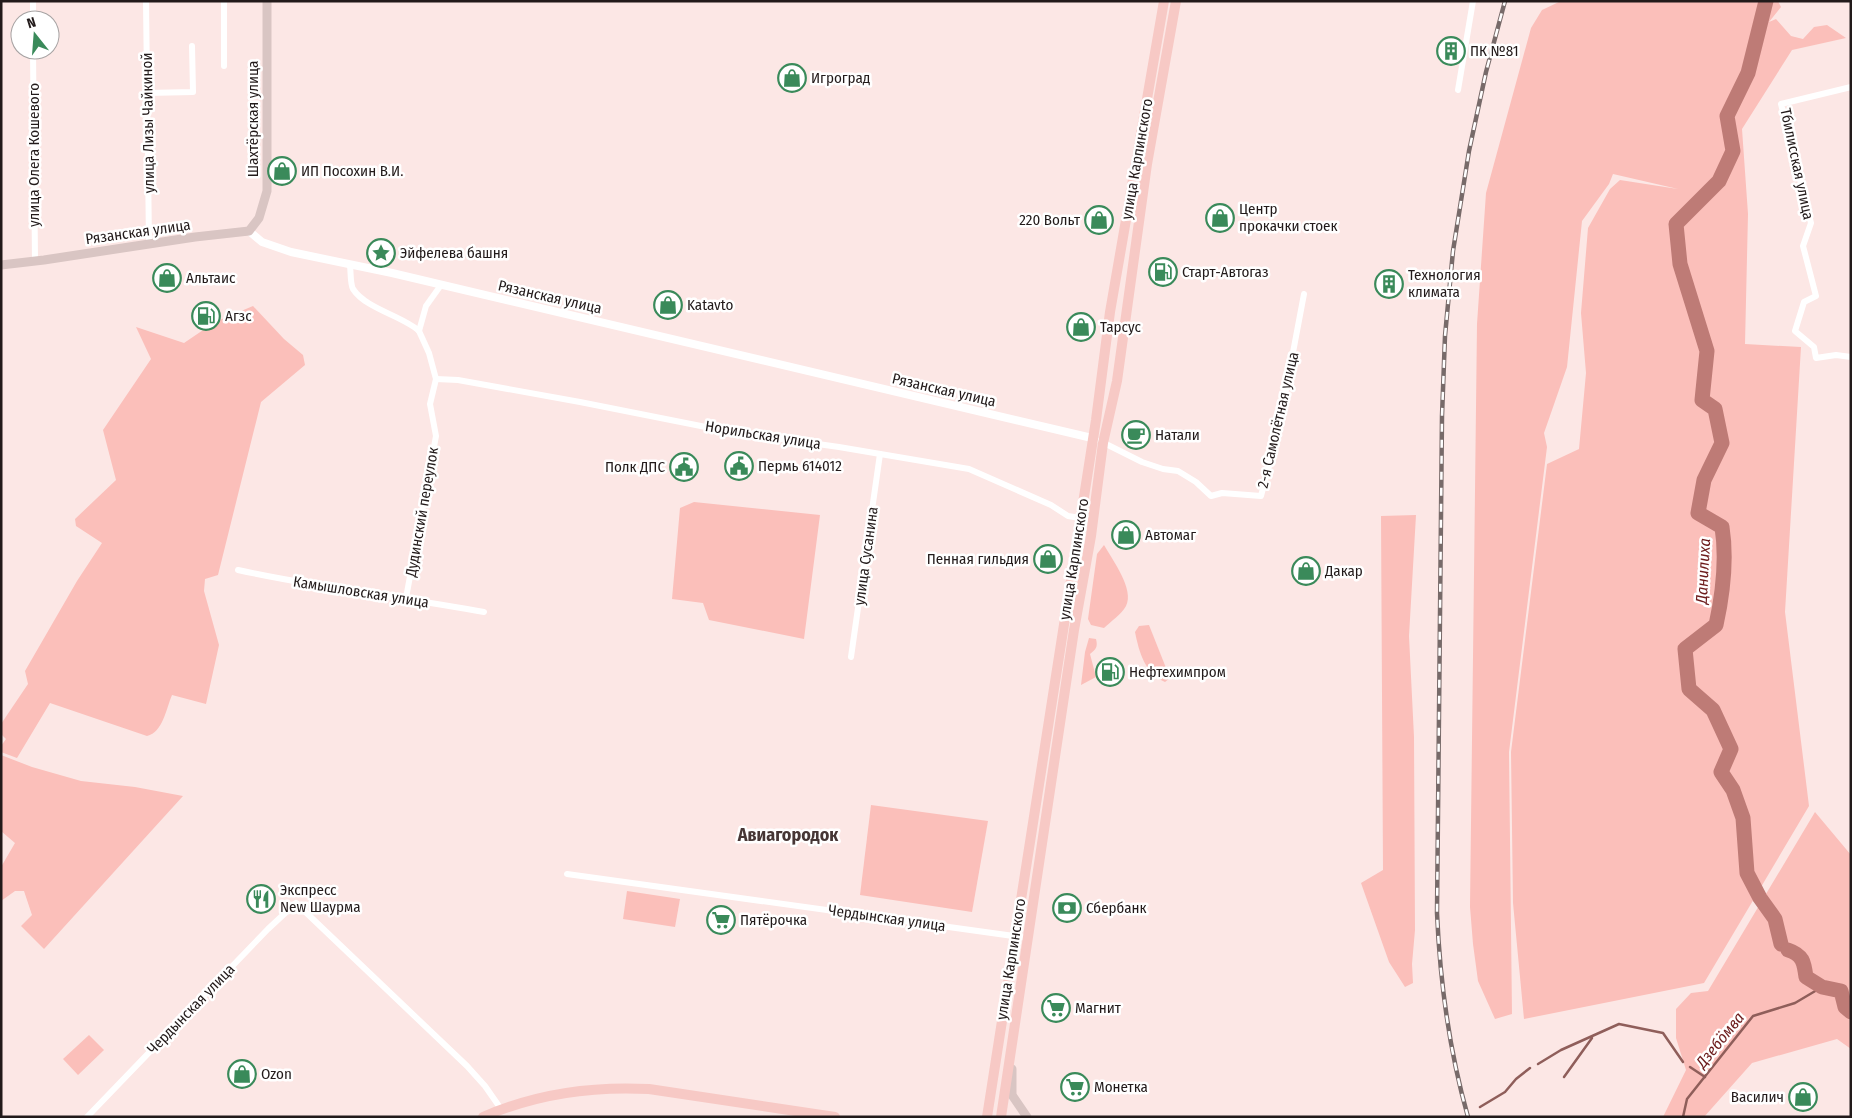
<svg xmlns="http://www.w3.org/2000/svg" width="1852" height="1118" font-family="'Fira Sans Condensed',sans-serif">
	<style>
		.green { fill: #fbbfba }
		.lines { fill: none; stroke-linecap: round; stroke-linejoin: round }
		.stream { stroke: #8f5e5a; stroke-width: 2.5 }
		.river { stroke: #be7b76; stroke-width: 15 }
		.minor { stroke: #fff; stroke-width: 6 }
		.tertiary { stroke: #fff; stroke-width: 8 }
		.secondary { stroke: #d9c5c3; stroke-width: 9 }
		.primary { stroke: #f7c9c5; stroke-width: 10 }
		.rail-casing { stroke: #776a69; stroke-width: 4.5 }
		.rail { stroke: #fff; stroke-width: 2.5; stroke-dasharray: 8; stroke-linecap: butt }
		.labels { text-anchor: middle; dominant-baseline: central; stroke-width: 5; stroke-linejoin: round; paint-order: stroke }
		.poi-label { font-size: 15px; fill: #221a1a; stroke: #fff; text-anchor: start }
		.street-label { font-size: 15px; fill: #221a1a; stroke: #fff }
		.water-label { font-size: 16px; font-style: italic; fill: #6c1b1b; stroke: #fff }
		.quarter-label { font-size: 18px; font-weight: bold; fill: #463635; stroke: #fff }
	</style>
	<rect width="100%" height="100%" fill="#fce7e5"/>
	<g class="green">
		<polygon points="1561,1 1778,1 1781,7 1769,22 1776,19 1791,36 1803,39 1814,27 1827,25 1846,38 1792,50 1742,129 1748,214 1745,344 1801,347 1785,612 1809,806 1704,983 1524,1019 1513,903 1511,752 1547,464 1579,449 1586,373 1581,313 1588,228 1610,189 1620,180 1678,189 1613,174 1609,184 1582,221 1567,367 1544,433 1547,447 1509,752 1512,1014 1495,1019 1478,981 1473,944 1470,907 1477,324 1486,193 1531,28 1542,10"/>
		<path d="M253 306 284 339 303 355 305 365 261 402 218 575 205 579 204 591 219 645 206 704 172 695C166 709 163 732 147 736L50 703 17 758 1 752V746L6 739 1 734V724L28 684 25 671 77 581 102 543 76 526 75 519 116 480 103 430 151 359 136 327 184 343 215 322Z"/>
		<polygon points="694,502 820,515 804,639 709,620 703,603 672,599 680,508"/>
		<polygon points="1416,515 1409,636 1414,737 1415,930 1412,964 1413,983 1405,987 1389,962 1361,883 1383,870 1381,516"/>
		<path d="M1104 545C1112 559 1135 590 1126 606 1121 615 1111 621 1104 628L1091 625 1088 619 1097 554Z"/>
		<path d="M1149 625 1170 678 1165 682C1145 674 1139 652 1135 632L1139 626Z"/>
		<path d="M1089 638 1096 639C1098 647 1096 649 1090 654L1096 677 1081 685 1085 652Z"/>
		<polygon points="1,755 32,767 81,781 135,787 183,796 44,949 21,926 32,915 24,891 15,891 1,901 1,867 15,843 1,831"/>
		<polygon points="871,805 988,821 972,912 860,895"/>
		<polygon points="1815,812 1851,855 1851,1049 1837,1039 1752,1063 1704,1117 1663,1117 1686,1070 1676,1038 1676,1009 1691,993 1708,991"/>
		<polygon points="627,891 680,899 675,927 623,919"/>
		<polygon points="89,1035 104,1050 78,1075 63,1059"/>
	</g>
	<g class="lines">
		<g class="stream">
			<polyline points="1538,1064 1561,1050 1619,1024 1663,1033 1683,1062"/>
			<polyline points="1690,1067 1705,1077"/>
			<polyline points="1564,1077 1592,1038"/>
			<polyline points="1480,1107 1505,1092 1516,1079 1530,1068"/>
			<polyline points="1683,1117 1687,1099 1753,1016 1795,1003 1822,987"/>
		</g>
		<g class="river">
			<path d="M1766 1 1748 73 1727 116 1733 151 1719 181 1676 224 1680 264 1707 351 1702 400 1715 409 1722 443 1704 480 1698 513 1722 527C1727 559 1723 593 1716 625L1685 649 1689 689 1713 710 1731 749 1721 772 1733 790 1743 818 1747 873 1760 898 1775 919 1781 944"/>
			<path d="M1788 950C1803 955 1804 962 1806 977L1822 987 1841 991 1845 1007 1851 1012"/>
		</g>
		<g class="minor">
			<polyline points="33,1 33,20"/>
			<polyline points="146,1 149,244"/>
			<polyline points="224,1 224,66"/>
			<polyline points="33,50 35,261"/>
			<polyline points="1851,87 1781,104 1811,223 1803,246 1816,296 1804,302 1795,331 1814,347 1816,358 1836,355 1851,357"/>
			<polyline points="1458,90 1473,1"/>
			<polyline points="147,93 193,92 192,46"/>
			<path d="M350 266C351 272 350 283 353 289 366 309 403 316 419 331"/>
			<polyline points="436,379 458,380 580,402 726,431 839,447 969,469 1051,505 1068,516 1080,518"/>
			<polyline points="1100,441 1142,462 1163,469 1178,471 1196,482 1211,496 1222,493 1261,496 1278,432 1304,294"/>
			<path d="M238 570C319 588 402 597 484 612"/>
			<polyline points="406,598 436,436 430,404 436,379 429,353 419,331 426,306 441,285"/>
			<polyline points="851,657 880,454"/>
			<polyline points="567,874 1028,938"/>
			<polyline points="87,1117 268,929 296,903 467,1066 485,1086 501,1109"/>
		</g>
		<polyline class="tertiary" points="249,231 262,242 291,252 392,273 1092,438"/>
		<g class="secondary">
			<polyline points="1,265 44,260 195,237 249,231 259,218 267,191 267,1"/>
			<polyline points="1012,1069 1012,1095 1027,1117"/>
		</g>
		<g class="primary">
			<path d="M483 1117C535 1094 592 1086 649 1089L835 1117"/>
			<polyline points="987,1117 1096,420 1110,312 1164,1"/>
			<polyline points="1001,1117 1074,630 1091,536 1103,443 1117,381 1147,164 1176,1"/>
		</g>
		<defs>
			<path id="rail" d="M1468 1117C1449 1050 1440 982 1437 913L1442 416 1445 336 1453 251 1469 151 1486 72 1505 1"/>
		</defs>
		<use href="#rail" class="rail-casing"/>
		<use href="#rail" class="rail"/>
	</g>
	<defs>
		<symbol id="building-ring" viewBox="-11 -11 22 22"><circle r="9.5" fill="#fff" stroke="#3a8a5a" stroke-width="1.5"/><path d="M-4-6H4V6H1V3H-1V6H-4ZM-2.5-4.3h1.7v1.8h-1.7ZM.8-4.3h1.7v1.8H.8ZM-2.5-1h1.7V.8h-1.7ZM.8-1h1.7V.8H.8Z" fill="#3a8a5a"/></symbol>
		<symbol id="shop-ring" viewBox="-11 -11 22 22"><circle r="9.5" fill="#fff" stroke="#3a8a5a" stroke-width="1.5"/><path d="M-5-2.5h2.3a2.7 3.5 0 0 1 5.4 0H5L5.5 6h-11ZM-1.5-2.5h3a1.5 2.3 0 0 0-3 0Z" fill="#3a8a5a"/></symbol>
		<symbol id="sight-ring" viewBox="-11 -11 22 22"><circle r="9.5" fill="#fff" stroke="#3a8a5a" stroke-width="1.5"/><path d="M0-6L1.8-2.2L6-1.7L2.9 1.2L3.7 5.4L0 3.3L-3.7 5.4L-2.9 1.2L-6-1.7L-1.8-2.2Z" fill="#3a8a5a"/></symbol>
		<symbol id="fuel-ring" viewBox="-11 -11 22 22"><circle r="9.5" fill="#fff" stroke="#3a8a5a" stroke-width="1.5"/><path d="M-5.5-6h7V0h2V4h1.3V-2.5L3-4.5l.8-.8L6-3V5H2.5V1h-1V6h-7ZM-4.2-4.7v3.2H.2V-4.7Z" fill="#3a8a5a"/></symbol>
		<symbol id="cafe-ring" viewBox="-11 -11 22 22"><circle r="9.5" fill="#fff" stroke="#3a8a5a" stroke-width="1.5"/><path d="M-5.5-4.5H6V0H3Q3 3.5 0 3.5H-2.5Q-5.5 3.5-5.5 0ZM3-3.2v2h1.7v-2ZM-6 4.5H4V6H-6Z" fill="#3a8a5a"/></symbol>
		<symbol id="civic-ring" viewBox="-11 -11 22 22"><circle r="9.5" fill="#fff" stroke="#3a8a5a" stroke-width="1.5"/><path d="M-.6-6.5H3V-4.5H.6V-3L4-1V1h2V6H-6V1h2V-1L-.6-3ZM-1.2 2.5V6h2.4V2.5Z" fill="#3a8a5a"/></symbol>
		<symbol id="restaurant-ring" viewBox="-11 -11 22 22"><circle r="9.5" fill="#fff" stroke="#3a8a5a" stroke-width="1.5"/><path d="M-5-6h1v4h1v-4h1v4h1v-4h1v5L-1.5 .5V6h-2V.5L-5-1ZM5-6V6H3V1.5H1.5Q1.5-4 5-6Z" fill="#3a8a5a"/></symbol>
		<symbol id="bank-ring" viewBox="-11 -11 22 22"><circle r="9.5" fill="#fff" stroke="#3a8a5a" stroke-width="1.5"/><path d="M-6-4H6V4H-6ZM0-2.3a2.3 2.3 0 1 0 0 4.6a2.3 2.3 0 1 0 0-4.6Z" fill="#3a8a5a"/></symbol>
		<symbol id="supermarket-ring" viewBox="-11 -11 22 22"><circle r="9.5" fill="#fff" stroke="#3a8a5a" stroke-width="1.5"/><path d="M-6-5.5h2.5l.6 2H6L4.5 2H-2.5L-4.4-4H-6ZM-1.5 3.2a1.3 1.3 0 1 0 .1 0ZM3 3.2a1.3 1.3 0 1 0 .1 0Z" fill="#3a8a5a"/></symbol>
	</defs>
	<g fill-rule="evenodd">
		<use href="#building-ring" x="1435" y="35" width="32" height="32"/>
		<use href="#shop-ring" x="776" y="62" width="32" height="32"/>
		<use href="#shop-ring" x="266" y="155" width="32" height="32"/>
		<use href="#shop-ring" x="1204" y="202" width="32" height="32"/>
		<use href="#shop-ring" x="1083" y="204" width="32" height="32"/>
		<use href="#sight-ring" x="365" y="237" width="32" height="32"/>
		<use href="#fuel-ring" x="1147" y="256" width="32" height="32"/>
		<use href="#shop-ring" x="151" y="262" width="32" height="32"/>
		<use href="#building-ring" x="1373" y="268" width="32" height="32"/>
		<use href="#shop-ring" x="652" y="289" width="32" height="32"/>
		<use href="#fuel-ring" x="190" y="300" width="32" height="32"/>
		<use href="#shop-ring" x="1065" y="311" width="32" height="32"/>
		<use href="#cafe-ring" x="1120" y="419" width="32" height="32"/>
		<use href="#civic-ring" x="723" y="450" width="32" height="32"/>
		<use href="#civic-ring" x="668" y="451" width="32" height="32"/>
		<use href="#shop-ring" x="1110" y="519" width="32" height="32"/>
		<use href="#shop-ring" x="1032" y="543" width="32" height="32"/>
		<use href="#shop-ring" x="1290" y="555" width="32" height="32"/>
		<use href="#fuel-ring" x="1094" y="656" width="32" height="32"/>
		<use href="#restaurant-ring" x="245" y="883" width="32" height="32"/>
		<use href="#bank-ring" x="1051" y="892" width="32" height="32"/>
		<use href="#supermarket-ring" x="705" y="904" width="32" height="32"/>
		<use href="#supermarket-ring" x="1040" y="992" width="32" height="32"/>
		<use href="#shop-ring" x="226" y="1058" width="32" height="32"/>
		<use href="#supermarket-ring" x="1059" y="1071" width="32" height="32"/>
		<use href="#shop-ring" x="1787" y="1081" width="32" height="32"/>
	</g>
	<g class="labels">
		<g class="poi-label">
			<text x="1470" y="51">ПК №81</text>
			<text x="811" y="78">Игроград</text>
			<text x="301" y="171">ИП Посохин В.И.</text>
			<text x="1239" y="209">Центр<tspan x="1239" dy="17">прокачки стоек</tspan></text>
			<text x="1080" y="220" text-anchor="end">220 Вольт</text>
			<text x="400" y="253">Эйфелева башня</text>
			<text x="1182" y="272">Старт-Автогаз</text>
			<text x="1408" y="275">Технология<tspan x="1408" dy="17">климата</tspan></text>
			<text x="186" y="278">Альтаис</text>
			<text x="687" y="305">Katavto</text>
			<text x="225" y="316">Агзс</text>
			<text x="1100" y="327">Тарсус</text>
			<text x="1155" y="435">Натали</text>
			<text x="758" y="466">Пермь 614012</text>
			<text x="665" y="467" text-anchor="end">Полк ДПС</text>
			<text x="1145" y="535">Автомаг</text>
			<text x="1029" y="559" text-anchor="end">Пенная гильдия</text>
			<text x="1325" y="571">Дакар</text>
			<text x="1129" y="672">Нефтехимпром</text>
			<text x="280" y="890">Экспресс<tspan x="280" dy="17">New Шаурма</tspan></text>
			<text x="1086" y="908">Сбербанк</text>
			<text x="740" y="920">Пятёрочка</text>
			<text x="1075" y="1008">Магнит</text>
			<text x="261" y="1074">Ozon</text>
			<text x="1094" y="1087">Монетка</text>
			<text x="1784" y="1097" text-anchor="end">Василич</text>
		</g>
		<g class="street-label">
			<text transform="translate(253 119) rotate(-90)">Шахтёрская улица</text>
			<text transform="translate(148 123) rotate(-91)">улица Лизы Чайкиной</text>
			<text transform="translate(34 155) rotate(-90)">улица Олега Кошевого</text>
			<text transform="translate(1137 159) rotate(-80)">улица Карпинского</text>
			<text transform="translate(1797 164) rotate(78)">Тбилисская улица</text>
			<text transform="translate(138 232) rotate(-8)">Рязанская улица</text>
			<text transform="translate(550 297) rotate(13)">Рязанская улица</text>
			<text transform="translate(944 390) rotate(13)">Рязанская улица</text>
			<text transform="translate(1278 420) rotate(-77)">2-я Самолётная улица</text>
			<text transform="translate(763 435) rotate(9)">Норильская улица</text>
			<text transform="translate(422 512) rotate(-80)">Дудинский переулок</text>
			<text transform="translate(866 556) rotate(-82)">улица Сусанина</text>
			<text transform="translate(1074 559) rotate(-81)">улица Карпинского</text>
			<text transform="translate(361 592) rotate(9)">Камышловская улица</text>
			<text transform="translate(887 918) rotate(8)">Чердынская улица</text>
			<text transform="translate(1011 959) rotate(-81)">улица Карпинского</text>
			<text transform="translate(191 1009) rotate(-46)">Чердынская улица</text>
		</g>
		<g class="water-label">
			<text transform="translate(1703 571) rotate(-87)">Данилиха</text>
			<text transform="translate(1720 1040) rotate(-51)">Дзебӧмва</text>
		</g>
		<g class="quarter-label">
			<text x="788" y="835">Авиагородок</text>
		</g>
	</g>
	<rect width="1852" height="1118" fill="none" stroke="#221a1a" stroke-width="5"/>
	<g transform="translate(35 35) rotate(343)"><circle r="24" fill="#ffffff" stroke="#a7a3a3"/>
	<path d="M0-4L9 19L0 12L-9 19Z" fill="#3a8a5a"/>
	<text y="-8" font-size="14" font-weight="bold" text-anchor="middle" fill="#221a1a">N</text>
	</g>
</svg>
